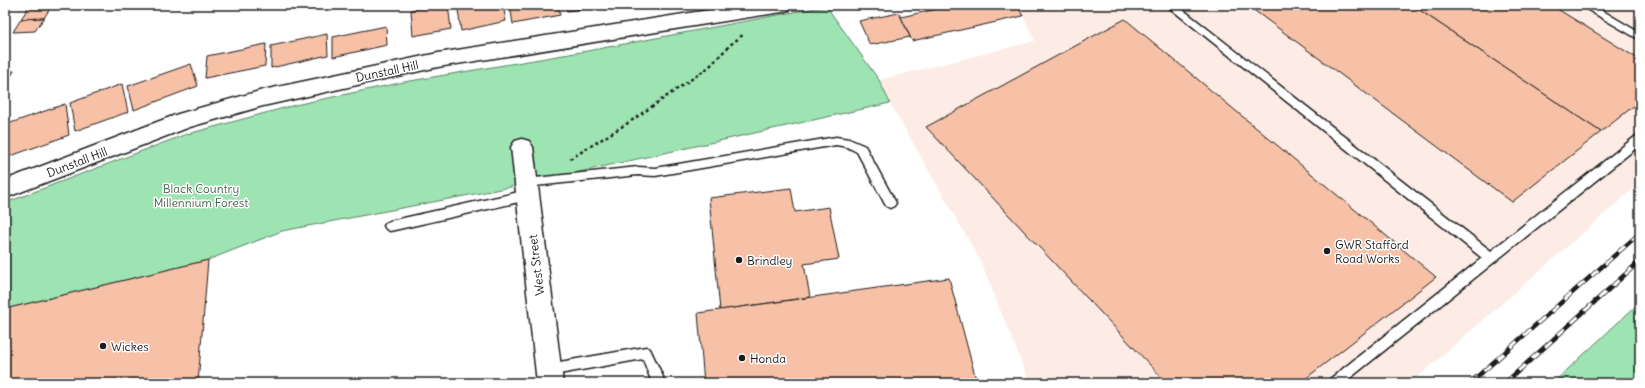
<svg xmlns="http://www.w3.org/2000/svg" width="1645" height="388" font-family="Delius,sans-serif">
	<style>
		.built { fill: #fcece5 }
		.green { fill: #9de4b2; stroke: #5c8067 }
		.building { fill: #f6c1a7; stroke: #1c1c1c }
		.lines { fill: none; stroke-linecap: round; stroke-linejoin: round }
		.service-casing { stroke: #1c1c1c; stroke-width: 3 }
		.minor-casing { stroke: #1c1c1c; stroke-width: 3 }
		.path { stroke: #1c1c1c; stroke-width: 2.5; stroke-dasharray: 3 3; stroke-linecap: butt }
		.service { fill: #fff; fill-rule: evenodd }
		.minor { fill: #fff; fill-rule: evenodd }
		.rail-casing { stroke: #1c1c1c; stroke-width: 4.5 }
		.rail { stroke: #fff; stroke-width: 3; stroke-dasharray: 9; stroke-linecap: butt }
		.poi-dot { fill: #1c1c1c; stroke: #fff; stroke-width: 1.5 }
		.labels { text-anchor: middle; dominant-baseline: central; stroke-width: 3; stroke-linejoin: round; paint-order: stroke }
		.street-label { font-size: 12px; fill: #1c1c1c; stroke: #fff }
		.park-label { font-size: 12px; fill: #496250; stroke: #fff }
		.poi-label { font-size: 12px; fill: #1c1c1c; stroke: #fff; text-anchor: start }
	</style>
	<rect width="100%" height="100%" fill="#fff"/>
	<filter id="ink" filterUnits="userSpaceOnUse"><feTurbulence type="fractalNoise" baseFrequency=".025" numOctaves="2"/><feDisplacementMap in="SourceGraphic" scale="8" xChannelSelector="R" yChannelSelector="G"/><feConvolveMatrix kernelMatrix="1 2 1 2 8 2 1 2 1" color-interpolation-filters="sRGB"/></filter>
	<g filter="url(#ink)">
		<polygon class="built" points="1018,5 1640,5 1640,183 1411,383 1030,383 980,260 890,103 879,80 1035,41"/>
		<g class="green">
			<polygon points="826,6 879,80 890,103 511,187 282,231 208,260 5,309 5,203 184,135 295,105 404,82 587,51"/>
			<polygon points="1640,302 1640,383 1553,383"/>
		</g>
		<g class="building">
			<polygon points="30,5 52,5 44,18 21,19"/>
			<polygon points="433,5 448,5 451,29 413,36 411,10"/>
			<polygon points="480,5 503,5 506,21 461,31 458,10"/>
			<polygon points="510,5 558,5 560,15 513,24"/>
			<polygon points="566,5 611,5 567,11"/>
			<polygon points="955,5 1017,5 1023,16 912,41 901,17"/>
			<polygon points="1247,5 1412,5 1601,132 1512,202"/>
			<polygon points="1412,5 1551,5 1640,60 1640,101 1601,132"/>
			<polygon points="899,13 910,37 870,45 859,21"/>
			<polygon points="44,18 35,31 13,32 21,19"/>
			<polygon points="1125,19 1436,277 1300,383 1167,383 926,127"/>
			<polygon points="386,26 387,45 333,57 333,37"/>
			<polygon points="327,34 328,55 271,68 271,46"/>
			<polygon points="266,44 265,66 205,78 207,56"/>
			<polygon points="191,64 198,86 134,110 128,86"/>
			<polygon points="5,71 14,71 5,86"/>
			<polygon points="122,84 128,112 75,131 70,103"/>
			<polygon points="65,104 69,135 5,158 5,125"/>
			<polygon points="791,188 795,212 829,207 839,259 804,264 810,297 720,310 709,198"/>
			<polygon points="208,260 198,383 5,383 5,309"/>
			<polygon points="949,278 977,383 704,383 698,313"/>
		</g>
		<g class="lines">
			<defs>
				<g id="service">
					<polygon points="1166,5 1177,5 1491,251 1636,136 1640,135 1640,145 1344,383 1328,383 1330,379 1482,258"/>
					<polygon points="1581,5 1593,5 1640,33 1640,40 1583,7"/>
					<polygon points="836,137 849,139 865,146 896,203 894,206 890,208 886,206 857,152 847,147 836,145 655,176 638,175 526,187 522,186 521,183 522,180 526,179 638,167 655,168"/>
					<polygon points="528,190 532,192 534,195 532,198 528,200 390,231 386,229 384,226 386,223 390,221"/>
					<polygon points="646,347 650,349 663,377 664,383 652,383 643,359 548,376 544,374 542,370 544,366 548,364"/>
				</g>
				<g id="minor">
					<polygon points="740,5 791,5 789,10 782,12 438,67 263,106 190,127 5,198 5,180 178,114 263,90 438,53"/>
					<polygon points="522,139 529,141 533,147 563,383 537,383 511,147 515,141"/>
				</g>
			</defs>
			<use href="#service" class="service-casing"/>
			<use href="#minor" class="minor-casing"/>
			<polyline class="path" points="570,159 631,121 709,67 730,45 744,34"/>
			<use href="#service" class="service"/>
			<use href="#minor" class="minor"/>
			<defs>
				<g id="rail">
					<polyline points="1470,383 1640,233"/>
					<polyline points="1505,383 1640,261"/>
				</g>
			</defs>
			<use href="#rail" class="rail-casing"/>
			<use href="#rail" class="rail"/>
		</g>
	</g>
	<g class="poi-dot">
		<circle cx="1327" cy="251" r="4"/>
		<circle cx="739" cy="260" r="4"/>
		<circle cx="103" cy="346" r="4"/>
		<circle cx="742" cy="358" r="4"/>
	</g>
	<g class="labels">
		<g class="street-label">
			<text transform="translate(387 71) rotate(-12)">Dunstall Hill</text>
			<text transform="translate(77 162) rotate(-21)">Dunstall Hill</text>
			<text transform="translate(536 265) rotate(-97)">West Street</text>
		</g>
		<g class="park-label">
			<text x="201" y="188">Black Country<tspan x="201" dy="14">Millennium Forest</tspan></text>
		</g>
		<g class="poi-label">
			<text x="1335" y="244">GWR Stafford<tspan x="1335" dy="14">Road Works</tspan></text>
			<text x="747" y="260">Brindley</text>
			<text x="111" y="346">Wickes</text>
			<text x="750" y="358">Honda</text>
		</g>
	</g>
	<rect width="1645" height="388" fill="none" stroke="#fff" stroke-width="20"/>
	<rect x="10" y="10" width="1625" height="368" fill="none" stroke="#1c1c1c" stroke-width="1.5" filter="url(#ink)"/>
</svg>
